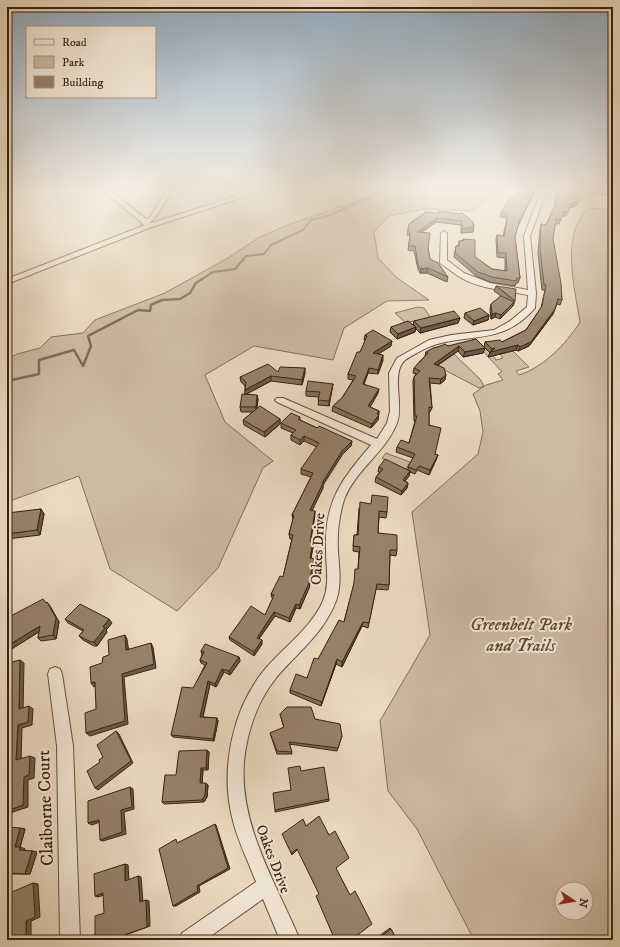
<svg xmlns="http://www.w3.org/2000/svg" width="620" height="947" font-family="'IM FELL DW Pica',serif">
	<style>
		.green { fill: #cdbba3; stroke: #836e58; fill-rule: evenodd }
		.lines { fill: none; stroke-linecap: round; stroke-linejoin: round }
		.stream-far1 { stroke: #7f6b55; stroke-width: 2 }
		.stream { stroke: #7f6b55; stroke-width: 2.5 }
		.street-casing { stroke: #66503b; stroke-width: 2 }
		.street { fill: #f2e7d7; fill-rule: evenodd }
		.wall { fill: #81705c; stroke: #39220e }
		.shaded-wall { fill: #695b4b; stroke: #39220e }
		.building { fill: #96826b; stroke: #39220e }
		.labels { text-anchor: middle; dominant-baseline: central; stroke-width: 4; stroke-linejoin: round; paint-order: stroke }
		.street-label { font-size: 15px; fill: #39220e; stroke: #f2e7d7 }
		.near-park-label { font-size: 18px; font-style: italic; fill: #5e4833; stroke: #f2e7d7 }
		.near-street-label { font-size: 18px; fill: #39220e; stroke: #f2e7d7 }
	</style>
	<rect width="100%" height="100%" fill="#ebdac1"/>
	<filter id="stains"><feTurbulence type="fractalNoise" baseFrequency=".005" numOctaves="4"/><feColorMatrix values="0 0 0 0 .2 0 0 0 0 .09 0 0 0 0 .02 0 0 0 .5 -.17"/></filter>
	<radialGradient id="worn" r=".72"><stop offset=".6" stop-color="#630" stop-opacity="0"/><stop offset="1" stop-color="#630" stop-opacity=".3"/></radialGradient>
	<g class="green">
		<polygon points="367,188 492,188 485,201 473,211 423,209 389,216 374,232 378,258 396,277 429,300 387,301 344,328 333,360 254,346 205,375 225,422 273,461 263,468 218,568 177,611 110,569 79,476 7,502 7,359 17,354 40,348 51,337 83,333 95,320 165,293 228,258 258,238 287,225 375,195"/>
		<path d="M588 208 613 210V940H474L417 829 388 791 380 721 430 635 412 512 478 454 483 432 480 411 473 394 486 385 503 380 498 374 502 372 482 350 487 348 496 360 503 358 500 354 513 351 529 367 516 371 519 375C544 367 566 344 580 322 575 289 560 235 588 208ZM562 889H586V913H562Z"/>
		<polygon points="418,307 424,308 431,318 416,323 414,321 406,323 395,313"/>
		<polygon points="454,354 480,379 484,386 479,388 437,366"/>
		<polygon points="386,453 410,462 404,473 382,458"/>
	</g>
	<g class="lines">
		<polyline class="stream-far1" points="201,280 213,272 235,269 246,256 264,254 271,245 303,230 311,220 328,216 377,194 406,188"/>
		<polyline class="stream" points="7,381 39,374 39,360 74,350 83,366 91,346 88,336 138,310 150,311 151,305 162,300 180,299 190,293 196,283 202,279"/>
		<defs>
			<g id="street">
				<polygon points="100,188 107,188 146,219 150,217 169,188 175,188 154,219 150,222 151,223 231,198 248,188 256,188 235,200 152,227 7,284 7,279 145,225 142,224 141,222"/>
				<path d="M542 188H548L530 236 536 293 535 308C498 351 459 328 417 353 413 355 407 358 404 361 391 375 404 405 397 423 386 452 355 470 344 500 339 516 337 534 338 551 339 568 342 584 336 601 324 633 297 653 276 678 257 702 247 732 244 762 239 825 276 883 300 940H280L263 899 205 940H179L182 933 256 882C248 861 237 839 232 817 220 768 233 706 266 668 285 646 311 628 323 601 330 584 326 568 326 550 324 502 341 480 371 445L277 402 275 400 277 398H283L377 439 387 423 390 411 389 373 397 358 429 340 451 335 494 330 510 321 527 307 528 295C505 290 478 289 458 276 452 272 446 267 440 263L441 233 444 231 447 233V260L464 273 490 283 528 290 524 236Z"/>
				<polygon points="55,667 60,669 62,674 73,746 80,940 60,940 57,746 48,674 50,669"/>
			</g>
		</defs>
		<use href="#street" class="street-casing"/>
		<use href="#street" class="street"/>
	</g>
	<g class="wall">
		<polygon points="558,188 582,188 576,206 569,208 566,216 562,216 559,224 555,224 553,239 562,300 560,305 557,304 553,314 529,346 518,351 516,350 488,357 490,353 485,348 483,353 463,357 458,351 438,365 445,380 440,384 430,383 432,408 430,412 429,412 429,425 435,454 438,455 436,460 429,475 417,470 415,474 410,472 409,476 405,481 408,483 407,488 401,495 375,482 376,477 380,472 378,472 379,467 408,470 408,467 413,458 396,452 397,447 409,443 415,421 414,421 413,381 414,377 416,374 413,373 414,368 425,356 426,352 438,347 448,346 484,347 485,342 502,342 526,330 541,308 545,290 542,290 538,253 540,228 541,224 546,225 555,205 554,205"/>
		<polygon points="590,188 613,188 613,203 610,203 610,196 589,194"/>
		<polygon points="534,193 518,225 515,237 520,278 518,283 516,283 515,286 490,282 476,276 454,257 456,246 458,246 459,241 462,241 463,239 475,257 492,269 505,271 505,258 497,257 496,239 497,235 503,236 507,218 500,217 501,213 515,198"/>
		<polygon points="426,212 474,224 473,232 461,233 461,225 436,222 422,232 428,248 430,259 448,277 447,282 427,273 420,273 418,269 414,251 408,250 410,235 407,235 409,224"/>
		<polygon points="496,286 515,301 513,306 513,305 512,307 500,319 495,317 491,319 490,309 491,304 501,296 494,291"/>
		<polygon points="465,313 489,315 488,320 473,325 464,318"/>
		<polygon points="460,318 458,323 420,333 415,328 415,332 397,339 390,332 391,327 413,325 414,321"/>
		<polygon points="365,335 391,346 378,354 383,360 378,374 368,373 364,384 378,393 370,407 379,411 378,420 371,428 332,411 333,406 342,398 353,380 348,379 348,374 360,352 366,340 364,340"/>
		<polygon points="278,372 305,373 302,385 271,381 246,394 258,399 257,409 280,419 280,424 265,437 244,425 243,420 253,412 241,412 240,407 245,394 245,386 241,382 240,377"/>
		<polygon points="333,384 332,389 329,406 318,405 319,397 306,396 306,391"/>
		<polygon points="300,417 300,420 317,428 352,441 351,446 342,455 323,485 323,488 312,510 315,515 310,542 313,547 311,558 314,559 314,563 309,588 300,609 296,608 290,622 275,616 259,639 262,644 254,656 230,640 229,637 265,615 273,599 272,598 271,594 283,577 292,539 290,539 289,534 293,520 292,515 311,477 301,474 301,469 317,447 304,441 300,445 291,440 291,435 293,433 281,428 281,423"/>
		<polygon points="359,508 387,512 386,518 379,517 378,533 397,550 396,556 390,555 389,585 388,590 376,589 368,628 362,626 342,667 336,664 321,706 290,693 290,690 307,678 318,659 344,622 358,569 359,552 353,551 354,535 357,535"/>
		<polygon points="41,509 44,514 40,535 7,539 7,515"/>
		<polygon points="46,603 50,606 59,622 56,639 41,641 38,638 39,632 10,650"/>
		<polygon points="65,619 112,623 106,630 107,632 97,646 94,646 83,640 79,636 83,631 68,623"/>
		<polygon points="201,651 239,657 240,661 230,675 224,672 216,687 210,684 203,717 217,718 218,721 214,741 173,737 171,735 205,665 201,663 200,660 202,655"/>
		<polygon points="280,714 315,719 342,736 337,751 289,744 292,754 277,754 270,733 284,728"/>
		<polygon points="209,752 208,770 203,770 202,783 208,785 207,797 204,802 164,804 162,802 176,775"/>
		<polygon points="301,771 329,799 329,801 275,812 275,810 291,790"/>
		<polygon points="7,827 25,829 20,847 25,849 24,851 32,851 37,852 30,874 7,874"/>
		<polygon points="390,928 391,929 397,940 374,940"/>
	</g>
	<g class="shaded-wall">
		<polygon points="535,189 534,193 518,226 519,222"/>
		<polygon points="578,202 576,206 569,208 571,203"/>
		<polygon points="437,218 436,222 416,236 417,232"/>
		<polygon points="472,224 474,224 473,232 461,233 462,229"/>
		<polygon points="428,268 427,273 420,273 421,269"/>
		<polygon points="514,302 512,307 500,319 501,315"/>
		<polygon points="555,309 553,314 529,346 518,351 520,347"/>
		<polygon points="496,313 495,317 491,319 492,314"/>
		<polygon points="489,315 488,320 473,325 474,321"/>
		<polygon points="460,318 458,323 420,333 421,328"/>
		<polygon points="416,327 415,332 397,339 398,334"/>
		<polygon points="392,341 391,346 372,358 373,353"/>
		<polygon points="518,345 516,350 488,357 492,349"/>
		<polygon points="459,346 458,351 433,368 434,364"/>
		<polygon points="485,348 483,353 463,357 465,352"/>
		<polygon points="383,355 383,360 378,374 378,370"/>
		<polygon points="305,368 305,373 302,385 302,380"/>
		<polygon points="369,368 368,373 362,389 363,384"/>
		<polygon points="446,375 445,380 440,384 441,379"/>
		<polygon points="271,376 271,381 245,395 245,390"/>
		<polygon points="333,384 332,389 329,406 329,401"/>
		<polygon points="379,389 378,393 368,411 368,406"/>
		<polygon points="257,395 258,399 256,412 256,407"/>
		<polygon points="379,411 378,420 371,428 372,424 377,414"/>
		<polygon points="280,419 280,424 265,437 264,432"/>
		<polygon points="304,436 304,441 300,445 300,440"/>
		<polygon points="352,441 351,446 342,455 323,485 323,488 310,515 310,510 322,483 342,451"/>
		<polygon points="438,455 436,460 429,475 430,470"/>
		<polygon points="410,471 409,476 402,485 403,480"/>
		<polygon points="408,483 407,488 401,495 402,491"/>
		<polygon points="41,509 44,514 40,535 37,530"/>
		<polygon points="315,511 315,515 310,546 310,542"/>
		<polygon points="313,542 313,547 310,562 310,558"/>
		<polygon points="314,559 314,563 309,588 300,609 299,605"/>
		<polygon points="47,602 50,606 59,622 56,639 53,635"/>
		<polygon points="296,604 296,608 290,622 289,618"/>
		<polygon points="274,612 275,616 257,641 257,638"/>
		<polygon points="109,619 112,623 106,630 107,632 97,646 94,642 103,627"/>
		<polygon points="363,622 362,626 342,667 342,662"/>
		<polygon points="40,626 43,629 10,650 7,647 7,646"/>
		<polygon points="125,635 127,639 129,653 126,650"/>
		<polygon points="262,640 262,644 254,656 254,652"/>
		<polygon points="151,643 153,647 156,668 124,677 128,724 90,736 86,733 122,674"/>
		<polygon points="239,657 240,661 230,675 229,671"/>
		<polygon points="337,659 336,664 321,706 322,702"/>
		<polygon points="20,660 24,663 23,712 19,709"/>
		<polygon points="222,669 224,672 216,687 215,684"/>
		<polygon points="208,681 210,684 202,720 200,717"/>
		<polygon points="95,682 98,685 94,687 91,683"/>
		<polygon points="29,706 33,709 32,725 22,728 21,763 16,760 18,725"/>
		<polygon points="217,718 218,721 214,741 213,739"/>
		<polygon points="116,731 119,734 133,763 98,790 95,788"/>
		<polygon points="207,750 209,752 208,770 206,768"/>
		<polygon points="30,756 35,758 34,778 28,780 28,807 7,814 7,811 24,777"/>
		<polygon points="201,768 203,770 202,786 200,783"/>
		<polygon points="206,783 208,785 207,797 204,802 202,800"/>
		<polygon points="130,787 133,789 134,809 124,812 126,834 103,841 100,840 121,810"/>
		<polygon points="99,820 102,821 92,825 88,823"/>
		<polygon points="215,824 216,825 230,869 199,886 200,892 176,906 173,906 197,886"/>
		<polygon points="20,828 25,829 20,848 15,847"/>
		<polygon points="20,847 25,849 24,852 19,850"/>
		<polygon points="297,849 297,850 292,855 291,853"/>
		<polygon points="32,851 37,852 30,874 25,874"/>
		<polygon points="125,864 128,865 129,881 125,881"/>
		<polygon points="138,876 141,877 143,902 140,902"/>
		<polygon points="33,883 38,884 40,917 31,921 31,940 26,940 26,921"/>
		<polygon points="103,893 107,894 98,897 95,896"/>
		<polygon points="146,900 149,901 150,926 112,940 110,940"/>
	</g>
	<g class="building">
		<polygon points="518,188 536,188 519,222 515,237 520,278 517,278 516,281 492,277 478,272 455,253 456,246 459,246 459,241 463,241 463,239 475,240 475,257 492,269 507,271 506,253 498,253 497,235 504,236 508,214 501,213 510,197 516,198"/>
		<polygon points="559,188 582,188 578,202 571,203 568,212 564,211 561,220 556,219 553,239 561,283 562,300 558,299 555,309 531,342 520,347 518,345 490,352 495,348 492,349 485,342 500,340 502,342 526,330 542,306 546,285 544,285 540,248 541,224 546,225 557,201 555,201"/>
		<polygon points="591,188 613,188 613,199 612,199 612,192 591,189"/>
		<polygon points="439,211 461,214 461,212 473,222 474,224 472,224 474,227 462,229 462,221 437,218 417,232 430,233 428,248 430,259 438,263 448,277 428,268 421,269 418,265 415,246 409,246 410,231 408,231 409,224 426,212 438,213"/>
		<polygon points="496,286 516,289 515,301 504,292"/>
		<polygon points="501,296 514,302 501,315 496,313 492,314 491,304"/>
		<polygon points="480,308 489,315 474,321 465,313"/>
		<polygon points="454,311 460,318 421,328 414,321"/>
		<polygon points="408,321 416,327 398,334 391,327"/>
		<polygon points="373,330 392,341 373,353 383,355 378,370 369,368 363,384 379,389 368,406 379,411 377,414 379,415 372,424 333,406 342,398 356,376 348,374 357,352 360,352 367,336 365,335"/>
		<polygon points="476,339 485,348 465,352 459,346 434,364 444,368 446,375 441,379 429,378 432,408 429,407 429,425 441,428 435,454 438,455 430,470 419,466 416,470 408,467 415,454 397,447 401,440 409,443 417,416 415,416 414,377 420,371 414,368 428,353 426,352 433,348 438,347 445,344 448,346"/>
		<polygon points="268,364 278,372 280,367 305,368 302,380 271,376 245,390 246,382 240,377"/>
		<polygon points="308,381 333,384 329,401 318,400 320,392 306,391"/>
		<polygon points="242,394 257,395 256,407 240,407"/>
		<polygon points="260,406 280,419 264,432 243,420"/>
		<polygon points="291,413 300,417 298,419 317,428 319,426 352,441 342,451 322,483 323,483 310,510 315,511 310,542 313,542 310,558 314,559 309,583 299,605 296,604 289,618 274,612 257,638 262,640 254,652 229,637 251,606 265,615 274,595 271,594 280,576 283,577 293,535 289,534 294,515 292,515 313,473 301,469 319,443 304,436 300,440 291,435 296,430 281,423"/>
		<polygon points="385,459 410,471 403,480 408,483 402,491 376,477 383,469 379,467"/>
		<polygon points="372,495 388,497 387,512 379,511 378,533 397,535 397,550 390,550 389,585 377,584 369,623 363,622 342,662 337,659 322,702 290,690 296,674 307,678 314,658 318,659 339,620 344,622 354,583 355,569 358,569 360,547 353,546 354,535 358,535 360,502 371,504"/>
		<polygon points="41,509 37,530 7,534 7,513"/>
		<polygon points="43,599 46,603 47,602 56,618 53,635 38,638 40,626 7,646 7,618"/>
		<polygon points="80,604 109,619 103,627 105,628 94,642 91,642 79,636 84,630 65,619"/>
		<polygon points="125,635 126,650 151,643 154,664 122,674 125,721 86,733 85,713 96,709 95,682 91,683 90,667 102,663 103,657 109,655 108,640"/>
		<polygon points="205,644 239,657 229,671 222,669 215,684 208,681 200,717 217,718 213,739 171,735 182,687 193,688 207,663 200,660 204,652 201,651"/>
		<polygon points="20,660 19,709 29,706 28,722 18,725 16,760 30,756 29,775 24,777 23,805 7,811 7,663"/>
		<polygon points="287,707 311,707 315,719 340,724 342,736 338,748 289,742 292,752 277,751 270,733 284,727 280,714"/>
		<polygon points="116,731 131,761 95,788 87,771 100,762 99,760 103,757 97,745"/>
		<polygon points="207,750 206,768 201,768 200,783 206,783 205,795 202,800 162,802 165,775 176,775 179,751"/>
		<polygon points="300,766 301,771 324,767 329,799 275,810 273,793 291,790 288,768"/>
		<polygon points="130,787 132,807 121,810 122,832 100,840 99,820 88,823 88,801"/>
		<polygon points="319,816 329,835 335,831 349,858 336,868 350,895 355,891 372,924 351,940 335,940 316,896 319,894 297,849 291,853 282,834 303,819 306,826"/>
		<polygon points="215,824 228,868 197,886 198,891 173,906 159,849 176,839 177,843"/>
		<polygon points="7,827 20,828 15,847 20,847 19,850 32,851 25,874 7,873"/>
		<polygon points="125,864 125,881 138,876 140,902 146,900 147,927 110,940 95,940 95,916 104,913 103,893 95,896 94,874"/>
		<polygon points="33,883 35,917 26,921 26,940 7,940 7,894"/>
		<polygon points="391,929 397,940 376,940"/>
	</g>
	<linearGradient id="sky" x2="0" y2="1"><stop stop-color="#91aac0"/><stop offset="0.59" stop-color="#f6eee3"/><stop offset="1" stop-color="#f6eee3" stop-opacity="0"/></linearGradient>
	<rect width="620" height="321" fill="url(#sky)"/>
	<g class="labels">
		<g class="street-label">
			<text transform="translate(318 549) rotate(-87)">Oakes Drive</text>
			<text transform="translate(273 859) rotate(69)">Oakes Drive</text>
		</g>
		<g class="near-park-label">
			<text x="521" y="625">Greenbelt Park<tspan x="521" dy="21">and Trails</tspan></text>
		</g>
		<g class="near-street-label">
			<text transform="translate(46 808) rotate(-92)">Claiborne Court</text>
		</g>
	</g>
	<rect width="620" height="947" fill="none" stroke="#ebdac1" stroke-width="24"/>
	<rect x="8" y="8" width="604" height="931" fill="none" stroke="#39220e" stroke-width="2"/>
	<rect x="12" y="12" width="596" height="923" fill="none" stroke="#39220e"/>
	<rect x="26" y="26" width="130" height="72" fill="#f2e7d7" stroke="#a89887"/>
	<rect x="34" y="39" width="20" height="6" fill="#f2e7d7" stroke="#a89887"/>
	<text x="62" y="46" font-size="12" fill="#39220e">Road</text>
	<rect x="34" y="56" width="20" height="12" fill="#cdbba3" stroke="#a89887"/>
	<text x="62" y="66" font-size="12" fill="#39220e">Park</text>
	<rect x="34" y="76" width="20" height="12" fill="#96826b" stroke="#a89887"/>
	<text x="62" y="86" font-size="12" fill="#39220e">Building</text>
	<g transform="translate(574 901) rotate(102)"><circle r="19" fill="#f2e7d7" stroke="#a89887"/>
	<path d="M0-3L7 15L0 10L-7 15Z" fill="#8f2418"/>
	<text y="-6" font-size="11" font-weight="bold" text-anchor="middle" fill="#39220e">N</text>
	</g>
	<rect width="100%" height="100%" filter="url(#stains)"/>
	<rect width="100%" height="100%" fill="url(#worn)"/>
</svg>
